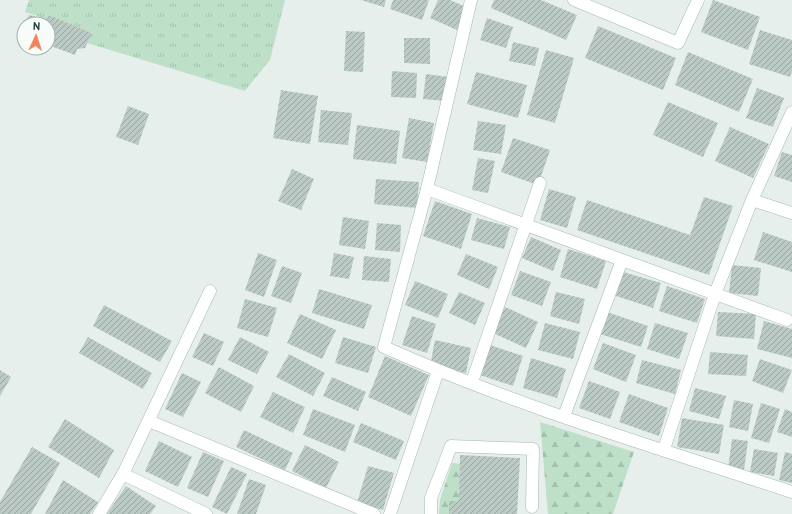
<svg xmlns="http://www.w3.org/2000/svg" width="792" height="514" font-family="'PT Sans',sans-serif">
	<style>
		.grass { fill: url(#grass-tufts) }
		.forest { fill: url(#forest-firs) }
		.building { fill: url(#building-hatch) }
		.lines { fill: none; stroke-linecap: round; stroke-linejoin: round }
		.lane-casing { stroke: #a8b8b2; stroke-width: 13 }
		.street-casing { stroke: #a8b8b2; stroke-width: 13 }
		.lane { stroke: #fff; stroke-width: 12 }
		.street { stroke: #fff; stroke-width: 12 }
	</style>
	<defs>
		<pattern id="grass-tufts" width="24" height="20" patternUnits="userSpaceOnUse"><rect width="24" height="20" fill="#bfe0c8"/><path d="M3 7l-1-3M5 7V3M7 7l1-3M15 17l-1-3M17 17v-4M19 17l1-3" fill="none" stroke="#a4c1ad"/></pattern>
		<pattern id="forest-firs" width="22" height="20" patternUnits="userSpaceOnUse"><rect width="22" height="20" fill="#bfe0c8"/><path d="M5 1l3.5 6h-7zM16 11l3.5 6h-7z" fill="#a4c1ad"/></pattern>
		<pattern id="building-hatch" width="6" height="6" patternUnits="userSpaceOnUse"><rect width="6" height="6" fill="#bbcac4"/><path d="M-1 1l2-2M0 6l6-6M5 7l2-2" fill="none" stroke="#98a6a0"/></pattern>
	</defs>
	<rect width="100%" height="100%" fill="#e6efeb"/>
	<polygon class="grass" points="29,0 285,0 270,60 245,91 87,43 92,33 49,15 47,19 25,12"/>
	<g class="forest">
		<polygon points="540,422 634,452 613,514 548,514"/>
		<polygon points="452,463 512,469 514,514 439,514 440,500"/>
	</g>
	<g class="building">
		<polygon points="361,0 386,0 384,7"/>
		<polygon points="393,0 429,0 422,20 390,9"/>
		<polygon points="438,0 450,0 466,7 457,30 430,18"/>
		<polygon points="494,0 541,0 577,15 566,40 491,8"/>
		<polygon points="713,0 760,17 748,50 701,32"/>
		<polygon points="29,15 47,19 49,15 92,33 85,48 77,49 75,55 48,45 48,24 25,24"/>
		<polygon points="487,18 513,27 506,48 480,40"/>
		<polygon points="598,26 676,58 663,90 585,58"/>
		<polygon points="760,30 792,40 792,71 790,77 749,64"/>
		<polygon points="346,31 365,32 363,72 344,71"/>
		<polygon points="404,38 430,38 430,64 404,63"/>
		<polygon points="513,42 539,48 535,66 509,61"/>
		<polygon points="546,50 574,58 555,123 527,115"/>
		<polygon points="688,52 753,79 739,112 675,85"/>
		<polygon points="392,71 417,73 416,98 391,97"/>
		<polygon points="476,72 527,85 518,118 467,104"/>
		<polygon points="426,74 449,77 446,101 423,99"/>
		<polygon points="757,88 784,98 773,127 746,118"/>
		<polygon points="281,90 318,96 310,144 273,138"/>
		<polygon points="668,102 718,123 703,157 653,135"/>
		<polygon points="128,106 149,114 138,145 116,137"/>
		<polygon points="321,110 352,113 348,145 318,142"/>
		<polygon points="409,118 434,123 427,162 402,158"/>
		<polygon points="478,121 506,125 501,154 473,150"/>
		<polygon points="357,125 400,131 396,164 353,159"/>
		<polygon points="730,127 769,144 753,178 715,161"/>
		<polygon points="513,138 550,150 538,185 501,172"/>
		<polygon points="782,152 792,155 792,182 774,176"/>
		<polygon points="478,158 495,161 488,193 472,190"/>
		<polygon points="292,169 314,179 301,210 278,201"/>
		<polygon points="376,179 419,182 417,208 374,204"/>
		<polygon points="549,189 576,197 567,228 540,220"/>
		<polygon points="704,197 733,206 709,275 577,230 587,200 690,235"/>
		<polygon points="435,201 472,214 461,249 423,236"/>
		<polygon points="343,217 369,221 365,249 339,245"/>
		<polygon points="477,218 510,227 504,249 471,240"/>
		<polygon points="377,223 401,225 400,252 375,250"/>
		<polygon points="763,232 792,242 792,272 754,260"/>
		<polygon points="531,237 561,250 553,271 522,258"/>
		<polygon points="568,249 606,261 597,289 560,277"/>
		<polygon points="258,253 277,260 264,297 245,290"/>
		<polygon points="334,253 354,257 349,279 330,276"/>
		<polygon points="466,254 498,267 489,289 457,275"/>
		<polygon points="364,256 391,259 389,282 362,280"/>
		<polygon points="732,265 761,268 758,296 729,293"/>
		<polygon points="282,266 302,273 291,303 271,296"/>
		<polygon points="520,271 551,282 542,306 511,295"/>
		<polygon points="623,272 661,283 653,308 616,296"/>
		<polygon points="415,281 448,294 438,318 405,305"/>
		<polygon points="667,286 705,299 697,323 659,311"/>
		<polygon points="319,289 372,305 364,329 312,313"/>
		<polygon points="459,292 485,303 475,325 449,313"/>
		<polygon points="556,292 585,299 579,324 550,316"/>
		<polygon points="245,299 277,308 268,337 237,328"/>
		<polygon points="104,305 172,341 160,362 93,326"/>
		<polygon points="505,307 538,322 526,348 493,333"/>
		<polygon points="607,312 648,326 641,347 600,334"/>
		<polygon points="718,312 756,314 754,339 716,336"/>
		<polygon points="300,314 336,330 322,359 287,343"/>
		<polygon points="412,316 436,324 427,353 402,345"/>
		<polygon points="764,321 792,329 792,358 757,349"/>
		<polygon points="545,323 580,332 573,359 538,350"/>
		<polygon points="655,323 688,333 679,359 647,349"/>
		<polygon points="204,333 224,342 213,366 192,357"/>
		<polygon points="88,337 152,373 143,389 79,353"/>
		<polygon points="240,337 269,352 257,374 228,360"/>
		<polygon points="343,337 376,347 368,373 335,363"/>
		<polygon points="435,340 471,348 466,373 430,366"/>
		<polygon points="603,343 636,355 626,382 593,369"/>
		<polygon points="490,345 523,356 513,386 480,375"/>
		<polygon points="710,352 748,355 746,376 708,374"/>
		<polygon points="289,354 325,373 313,396 276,377"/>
		<polygon points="385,356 429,375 411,416 368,397"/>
		<polygon points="531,358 566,369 557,398 523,388"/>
		<polygon points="760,359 792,370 783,393 752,381"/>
		<polygon points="642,360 681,370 675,394 636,383"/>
		<polygon points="219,367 254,386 241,412 205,393"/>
		<polygon points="0,370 11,377 0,396"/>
		<polygon points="182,373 201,382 183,417 165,409"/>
		<polygon points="332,377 366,392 358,411 323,396"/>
		<polygon points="589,381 620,392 610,419 579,408"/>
		<polygon points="695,388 726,396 719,419 689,411"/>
		<polygon points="273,392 305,407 293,433 260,417"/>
		<polygon points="629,394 668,408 659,436 619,422"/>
		<polygon points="734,400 753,404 748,431 729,427"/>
		<polygon points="761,403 780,409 769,443 751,438"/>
		<polygon points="313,409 355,425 345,452 303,435"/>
		<polygon points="785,409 792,412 792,437 777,432"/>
		<polygon points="682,418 724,425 719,454 677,447"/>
		<polygon points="65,419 114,450 99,478 48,447"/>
		<polygon points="361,423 404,441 396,460 353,442"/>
		<polygon points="244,430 293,453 285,470 236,447"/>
		<polygon points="732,439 748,441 744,470 728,469"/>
		<polygon points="159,441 192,457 178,487 145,471"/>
		<polygon points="305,445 339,462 326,488 292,471"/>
		<polygon points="32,447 60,463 31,514 0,514 0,502"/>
		<polygon points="754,449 778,453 774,476 750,472"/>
		<polygon points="203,452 224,461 208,497 187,488"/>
		<polygon points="785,452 792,454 792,483 779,480"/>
		<polygon points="460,455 520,458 517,514 449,514 449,501 459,501"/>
		<polygon points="368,466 394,473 383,510 357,503"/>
		<polygon points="231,467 247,474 227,514 212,507"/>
		<polygon points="249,479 266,485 256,514 237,514"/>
		<polygon points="63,480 98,502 90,514 45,514"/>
		<polygon points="126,486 156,506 150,514 107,514"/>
	</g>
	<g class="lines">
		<defs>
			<g id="lane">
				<polyline points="752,200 792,213"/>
				<polyline points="564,416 622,260"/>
				<polyline points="149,421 374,514"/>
				<polyline points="123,474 206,514"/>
				<polyline points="431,514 431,498 451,446 533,449 532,507"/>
			</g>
			<g id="street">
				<path d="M471 0 427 189 384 347C516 406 655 447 792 492"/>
				<polyline points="574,0 678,43 698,0"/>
				<polyline points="427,189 787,320"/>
				<polyline points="472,382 540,183"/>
				<polyline points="664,449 715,294 752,200 792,112"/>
				<polyline points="99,514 123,474 210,291"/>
				<polyline points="390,514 438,371"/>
			</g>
		</defs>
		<use href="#lane" class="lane-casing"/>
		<use href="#street" class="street-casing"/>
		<use href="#lane" class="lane"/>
		<use href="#street" class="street"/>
	</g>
	<g transform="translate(36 36) rotate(3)"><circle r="19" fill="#f7fbf9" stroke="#a3b1ad"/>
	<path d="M0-3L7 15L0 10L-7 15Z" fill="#f4845f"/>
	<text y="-6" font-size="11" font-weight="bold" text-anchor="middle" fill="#24423a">N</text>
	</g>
</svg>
